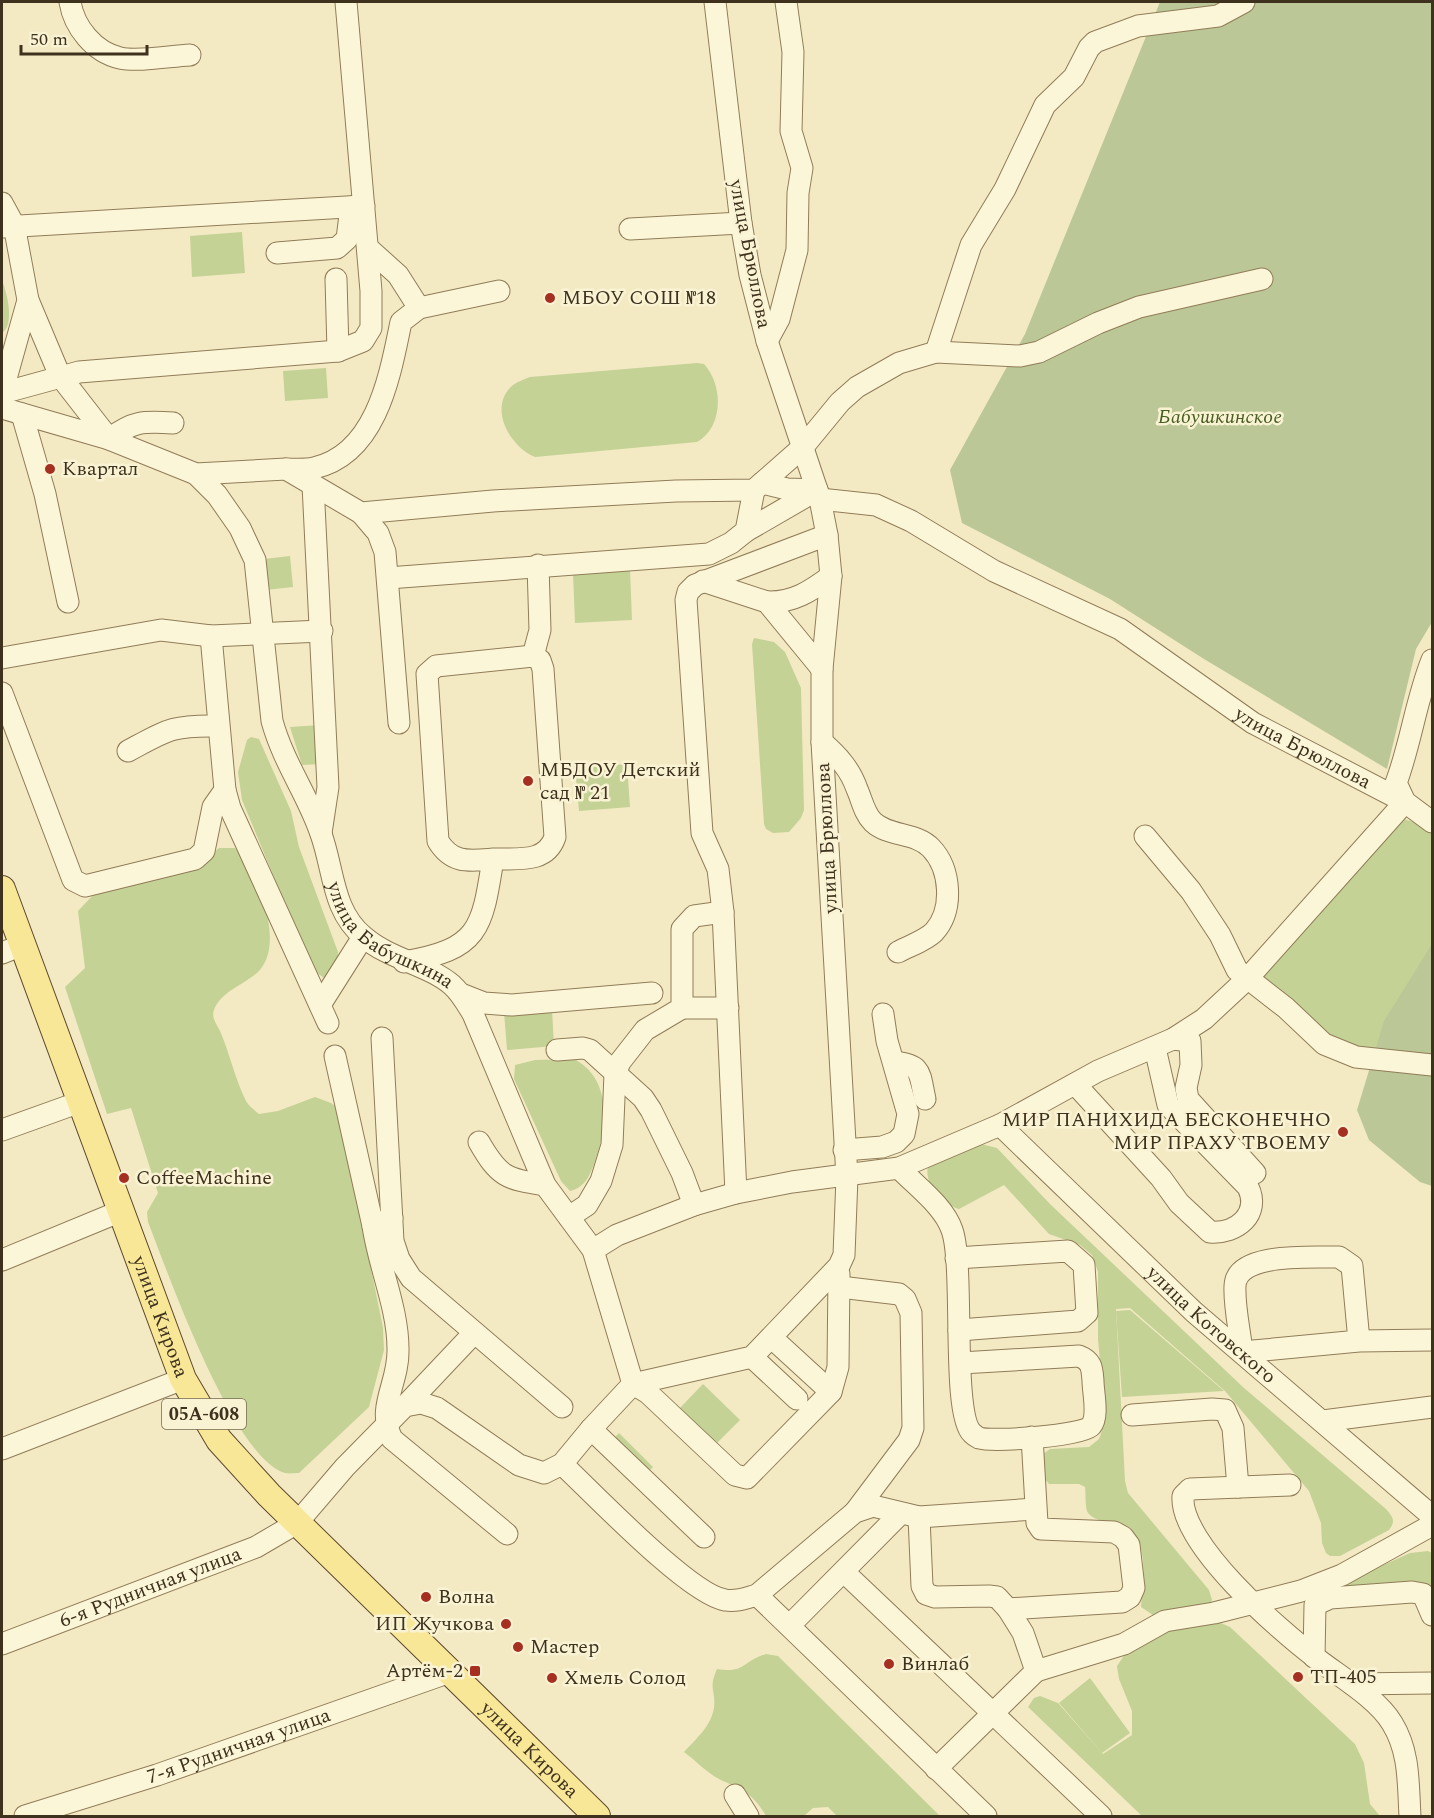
<svg xmlns="http://www.w3.org/2000/svg" width="1434" height="1818" font-family="Spectral,serif">
	<style>
		.green { fill: #c4d296 }
		.cemetery { fill: #bbc796 }
		.lines { fill: none; stroke-linecap: round; stroke-linejoin: round }
		.minor-casing { stroke: #907c58; stroke-width: 23 }
		.major-casing { stroke: #5d492c; stroke-width: 28 }
		.minor { stroke: #fcf6d8; stroke-width: 21 }
		.major { stroke: #f9e798; stroke-width: 26 }
		.poi-dot { fill: #a53021; stroke: #f9f3d4; stroke-width: 2 }
		.labels { text-anchor: middle; dominant-baseline: central; stroke-width: 5; stroke-linejoin: round; paint-order: stroke }
		.shield { fill: #f9f3d4; stroke: #766b54; stroke-width: 1.5 }
		.shield-label { font-size: 18px; font-weight: bold; fill: #3e311d }
		.street-label { font-size: 20px; fill: #3e311d; stroke: #f9f3d4 }
		.poi-label { font-size: 20px; fill: #3e311d; stroke: #f9f3d4; text-anchor: start }
		.park-label { font-size: 20px; font-style: italic; fill: #475d22; stroke: #f9f3d4 }
	</style>
	<rect width="100%" height="100%" fill="#f3eac3"/>
	<g class="green">
		<polygon points="242,232 245,273 192,277 190,236"/>
		<path d="M2 280C7 293 15 324 2 333Z"/>
		<path d="M697 363 704 364C724 386 723 428 697 442L535 457C510 447 487 407 513 385 517 382 525 379 530 377Z"/>
		<polygon points="326,368 328,398 285,401 283,371"/>
		<polygon points="290,556 293,587 266,590 264,559"/>
		<polygon points="630,569 632,620 575,623 573,573"/>
		<polygon points="754,638 774,642 785,652 801,688 804,810 801,818 789,832 773,833 766,829 764,824 752,644"/>
		<polygon points="321,725 322,764 302,765 290,727"/>
		<path d="M251 737 259 739 291 811 299 847 338 952C338 964 335 972 324 978L312 969 242 800 238 772 247 740Z"/>
		<polygon points="627,764 630,807 579,811 575,768"/>
		<polygon points="1404,819 1417,823 1432,834 1432,1054 1361,1050 1340,1042 1263,987 1260,971 1391,825"/>
		<path d="M219 848H235C257 873 286 942 259 971 246 984 221 991 214 1010 211 1017 217 1025 220 1031 230 1054 235 1079 246 1101 249 1106 254 1110 259 1114L278 1111 315 1097 331 1103 339 1109 383 1328 384 1350 369 1407 299 1473C295 1473 289 1474 285 1473 233 1458 168 1273 148 1222L147 1212 158 1193 131 1108 107 1114 65 987 85 968 78 911 94 894 210 855Z"/>
		<polygon points="552,1009 554,1046 507,1050 504,1012"/>
		<path d="M574 1059C611 1078 609 1126 595 1161 590 1175 586 1187 570 1191L561 1181 514 1079 515 1065 535 1060Z"/>
		<path d="M981 1144 997 1148 1050 1204 1244 1388 1386 1509C1393 1517 1396 1521 1389 1530L1340 1556H1330L1326 1553 1322 1543 1321 1523 1309 1491 1225 1391 1130 1308 1116 1309 1125 1481 1128 1493 1209 1590 1212 1600 1210 1604 1153 1615 1141 1607C1142 1587 1147 1560 1138 1541 1128 1519 1094 1526 1087 1511 1085 1505 1086 1494 1085 1487L1079 1484H1049L1044 1478 1043 1454 1050 1449 1089 1447 1099 1439 1103 1428 1104 1408 1098 1339V1272L1092 1255 1080 1245 1049 1234 1004 1185 959 1209C943 1205 921 1181 929 1164Z"/>
		<polygon points="1130,1310 1224,1391 1122,1397 1116,1311"/>
		<polygon points="703,1384 740,1420 715,1445 678,1410"/>
		<polygon points="619,1433 653,1467 637,1483 603,1450"/>
		<polygon points="1428,1551 1432,1553 1432,1591 1418,1582 1337,1589 1337,1586 1410,1553"/>
		<polygon points="1216,1621 1230,1627 1355,1744 1364,1763 1370,1804 1380,1816 1142,1816 1028,1707 1034,1698 1040,1696 1058,1703 1103,1754 1132,1735 1132,1711 1119,1679 1117,1666 1125,1654 1176,1627"/>
		<path d="M766 1654 778 1656 940 1816H837L828 1807 813 1808 804 1816H766C753 1793 742 1790 719 1779 706 1772 695 1760 684 1752 696 1739 711 1726 714 1708 716 1690 708 1689 717 1669 746 1674 742 1661 766 1654Z"/>
		<polygon points="1090,1678 1130,1733 1102,1753 1059,1703"/>
	</g>
	<g class="cemetery">
		<polygon points="1160,2 1432,2 1432,622 1416,649 1387,769 1204,659 1110,599 962,523 950,470 1025,334"/>
		<polygon points="1432,944 1432,1186 1420,1182 1369,1140 1357,1110 1384,1021"/>
	</g>
	<g class="lines">
		<defs>
			<g id="minor">
				<path d="M70 2C74 27 94 52 120 58 138 62 170 56 190 55"/>
				<polyline points="2,203 14,225 28,300 2,393"/>
				<polyline points="2,227 364,206"/>
				<polyline points="630,229 741,223"/>
				<polyline points="368,248 398,275 419,308"/>
				<polyline points="277,253 337,248 347,239 351,207"/>
				<polyline points="336,279 338,351"/>
				<path d="M28 300 60 376 109 439C133 421 143 421 173 423"/>
				<polyline points="767,341 779,319 797,250 798,193 802,168 791,131 793,52 786,2"/>
				<polyline points="936,352 971,245 1005,189 1045,105 1074,77 1089,48 1095,42 1138,26 1218,16 1244,2"/>
				<polyline points="2,393 79,372 338,351 363,341 371,328 371,291 346,2"/>
				<polyline points="2,408 109,439 196,474 286,469 361,513 493,501 676,491 754,490 803,447 840,402 857,387 899,363 936,352 1020,356 1039,352 1098,323 1139,307 1262,279"/>
				<polyline points="22,414 45,494 68,602"/>
				<path d="M286 469C295 469 305 470 314 468 377 454 390 375 401 322L419 308 499 291"/>
				<path id="s1" d="M196 474 217 495 240 528 255 560 272 721C284 764 308 795 321 834 334 870 332 911 364 937 389 959 429 965 452 985 461 993 467 1004 473 1014L545 1185 593 1250 633 1384 648 1393 735 1475 747 1478 831 1392 772 1338"/>
				<polyline points="762,483 787,489 817,490"/>
				<polyline points="313,485 328,787 321,833"/>
				<path id="s2" d="M820 499 876 505 911 521 994 571 1120 629 1253 723 1405 802"/>
				<polyline points="361,513 378,533 385,552 399,723"/>
				<polyline points="746,531 817,490"/>
				<polyline points="388,578 709,554 731,543 746,531 754,490"/>
				<polyline points="703,581 767,602 822,669"/>
				<path d="M767 602C793 603 811 591 831 576"/>
				<polyline points="211,636 225,790 230,808 328,1023"/>
				<polyline points="533,656 540,630 538,565"/>
				<polyline points="2,658 161,630 211,636 322,631"/>
				<path d="M1432 660C1416 700 1411 743 1396 783L1405 802 1432 822"/>
				<polyline points="2,693 73,880 85,886 195,859 204,851 213,807 225,790"/>
				<path d="M822 742C838 756 850 769 857 789 862 800 864 813 873 822 889 837 916 832 931 848 951 869 954 910 934 932 925 941 909 946 898 952"/>
				<path d="M128 751C167 730 172 725 218 726"/>
				<polyline points="1145,836 1191,891 1220,935 1237,970 1286,1008 1324,1044 1356,1057 1432,1065"/>
				<polyline points="2,953 22,945"/>
				<path d="M404 962C479 949 482 930 493 859 517 858 546 864 555 837L543 669 540 660 533 656 436 666 427 674 438 841C452 864 469 861 493 859"/>
				<polyline points="461,994 484,1003 512,1005 652,993"/>
				<polyline points="320,1005 363,937"/>
				<polyline points="682,1008 728,1008"/>
				<polyline points="382,1038 393,1241 399,1259 411,1278 562,1407"/>
				<polyline points="1173,1039 1190,1041 1191,1065 1186,1088 1188,1099 1255,1173"/>
				<polyline points="557,1050 583,1048 590,1050 643,1098 651,1110 682,1173 694,1205"/>
				<polyline points="335,1056 373,1226"/>
				<path d="M894 1062C923 1065 919 1073 925 1099"/>
				<path d="M1076 1085 1161 1178 1179 1203 1210 1232C1237 1234 1261 1214 1248 1187L1168 1105 1155 1048"/>
				<path id="s3" d="M1000 1125 1194 1312 1432 1516"/>
				<polyline points="2,1130 80,1102"/>
				<path d="M479 1142C499 1177 506 1179 545 1185"/>
				<polyline points="844,1150 882,1147 896,1142 904,1134 908,1114 887,1041 883,1014"/>
				<path d="M899 1168C916 1186 944 1206 952 1230 965 1266 951 1413 972 1433 974 1435 977 1437 979 1438 993 1442 1084 1436 1091 1426 1099 1416 1093 1393 1093 1381 1092 1368 1092 1361 1079 1356L961 1363"/>
				<polyline points="736,1193 723,912 718,869 702,833 686,600 688,592 695,585 827,535"/>
				<polyline points="569,1217 587,1205 601,1181 612,1145 615,1074 620,1062 645,1030 682,1008 682,929 694,916 723,912"/>
				<path d="M392 1218 373 1226C379 1267 398 1308 398 1349 399 1384 376 1406 392 1439L507 1534"/>
				<polyline points="593,1250 617,1235 694,1205 736,1193 792,1182 899,1168 1000,1125 1098,1071 1173,1039 1204,1019 1247,979 1405,802"/>
				<polyline points="956,1258 1068,1251 1084,1265 1087,1313 1078,1321 959,1330"/>
				<polyline points="2,1260 121,1211"/>
				<polyline points="840,1287 899,1294 905,1299 911,1313 913,1428 909,1440 855,1512"/>
				<path d="M1359 1341 1352 1266 1339 1257C1315 1258 1236 1251 1235 1286 1234 1307 1240 1331 1242 1352L1359 1341 1432 1340"/>
				<polyline points="752,1357 797,1399"/>
				<polyline points="831,1392 838,1367 839,1274"/>
				<polyline points="405,1406 474,1333"/>
				<polyline points="1132,1415 1212,1409 1225,1410 1233,1428 1238,1487"/>
				<polyline points="1323,1421 1432,1407"/>
				<polyline points="591,1429 704,1537"/>
				<polyline points="2,1449 183,1379"/>
				<path d="M562 1464C593 1493 690 1595 725 1600 737 1602 746 1598 757 1595L855 1512 873 1506 919 1517 1035 1509"/>
				<path d="M1290 1485 1190 1489 1183 1496C1179 1543 1279 1630 1316 1658 1339 1676 1377 1698 1392 1723 1410 1752 1408 1784 1410 1816"/>
				<polyline points="919,1517 922,1586 926,1594 935,1597 989,1596 997,1597 1008,1609 1122,1602 1130,1597 1134,1588 1129,1545 1123,1537 1114,1532 1041,1529 1037,1523 1032,1437"/>
				<polyline points="844,1572 1101,1816"/>
				<polyline points="757,1595 986,1816"/>
				<polyline points="1008,1609 1023,1633 1036,1671 1124,1644 1165,1621 1214,1613 1301,1591 1342,1575 1432,1525"/>
				<polyline points="790,1625 900,1514"/>
				<path id="s4" d="M2 1644 256 1547 297 1523 345 1467 405 1406 421 1403 437 1408 519 1465 544 1473 562 1464 591 1429 633 1384 752 1357 839 1266 844 1255 847 1177 822 742V669L831 576 827 535 820 499 767 341 750 275 741 223 715 2"/>
				<polyline points="1314,1657 1315,1605 1330,1598 1412,1592 1423,1594 1432,1615"/>
				<polyline points="1352,1684 1432,1683"/>
				<polyline points="936,1769 1036,1671"/>
				<polyline points="735,1795 748,1816"/>
				<path id="s5" d="M25 1816 157 1775 450 1672"/>
			</g>
			<g id="major">
				<path id="s6" d="M2 889 183 1379 219 1440 269 1495 597 1816"/>
			</g>
		</defs>
		<use href="#minor" class="minor-casing"/>
		<use href="#major" class="major-casing"/>
		<use href="#minor" class="minor"/>
		<use href="#major" class="major"/>
	</g>
	<g class="poi-dot">
		<circle cx="550" cy="298" r="6"/>
		<circle cx="50" cy="469" r="6"/>
		<circle cx="528" cy="781" r="6"/>
		<circle cx="1343" cy="1132" r="6"/>
		<circle cx="124" cy="1178" r="6"/>
		<circle cx="426" cy="1597" r="6"/>
		<circle cx="506" cy="1624" r="6"/>
		<circle cx="518" cy="1647" r="6"/>
		<circle cx="889" cy="1664" r="6"/>
		<rect x="469" y="1665" width="12" height="12" rx="3"/>
		<circle cx="1298" cy="1677" r="6"/>
		<circle cx="552" cy="1678" r="6"/>
	</g>
	<g class="labels">
		<rect class="shield" x="162" y="1399" width="84" height="30" rx="4.5"/>
		<g class="shield-label">
			<text x="204" y="1414">05А-608</text>
		</g>
		<g class="street-label">
			<text transform="translate(750 254) rotate(79)">улица Брюллова</text>
			<text stroke="none"><textPath href="#s2" startOffset="549">улица Брюллова</textPath></text>
			<text transform="translate(827 838) rotate(-93)">улица Брюллова</text>
			<text stroke="none"><textPath href="#s1" startOffset="522">улица Бабушкина</textPath></text>
			<text stroke="none"><textPath href="#s6" startOffset="456">улица Кирова</textPath></text>
			<text stroke="none"><textPath href="#s3" startOffset="291">улица Котовского</textPath></text>
			<text stroke="none"><textPath href="#s4" startOffset="159">6-я Рудничная улица</textPath></text>
			<text stroke="none"><textPath href="#s5" startOffset="225">7-я Рудничная улица</textPath></text>
			<text stroke="none"><textPath href="#s6" startOffset="1032">улица Кирова</textPath></text>
		</g>
		<g class="poi-label">
			<text x="562" y="298">МБОУ СОШ №18</text>
			<text x="62" y="469">Квартал</text>
			<text x="540" y="770">МБДОУ Детский<tspan x="540" dy="23">сад № 21</tspan></text>
			<text x="1331" y="1120" text-anchor="end">МИР ПАНИХИДА БЕСКОНЕЧНО<tspan x="1331" dy="23">МИР ПРАХУ ТВОЕМУ</tspan></text>
			<text x="136" y="1178">CoffeeMachine</text>
			<text x="438" y="1597">Волна</text>
			<text x="494" y="1624" text-anchor="end">ИП Жучкова</text>
			<text x="530" y="1647">Мастер</text>
			<text x="901" y="1664">Винлаб</text>
			<text x="463" y="1671" text-anchor="end">Артём-2</text>
			<text x="1310" y="1677">ТП-405</text>
			<text x="564" y="1678">Хмель Солод</text>
		</g>
		<g class="park-label">
			<text x="1220" y="417">Бабушкинское</text>
		</g>
	</g>
	<rect width="1434" height="1818" fill="none" stroke="#3e311d" stroke-width="6"/>
	<path d="M21 45v9h126v-9" fill="none" stroke="#3e311d" stroke-width="3"/>
	<text x="30" y="45" font-size="18" fill="#3e311d" stroke="#f9f3d4" stroke-width="4.5" paint-order="stroke">50 m</text>
</svg>
